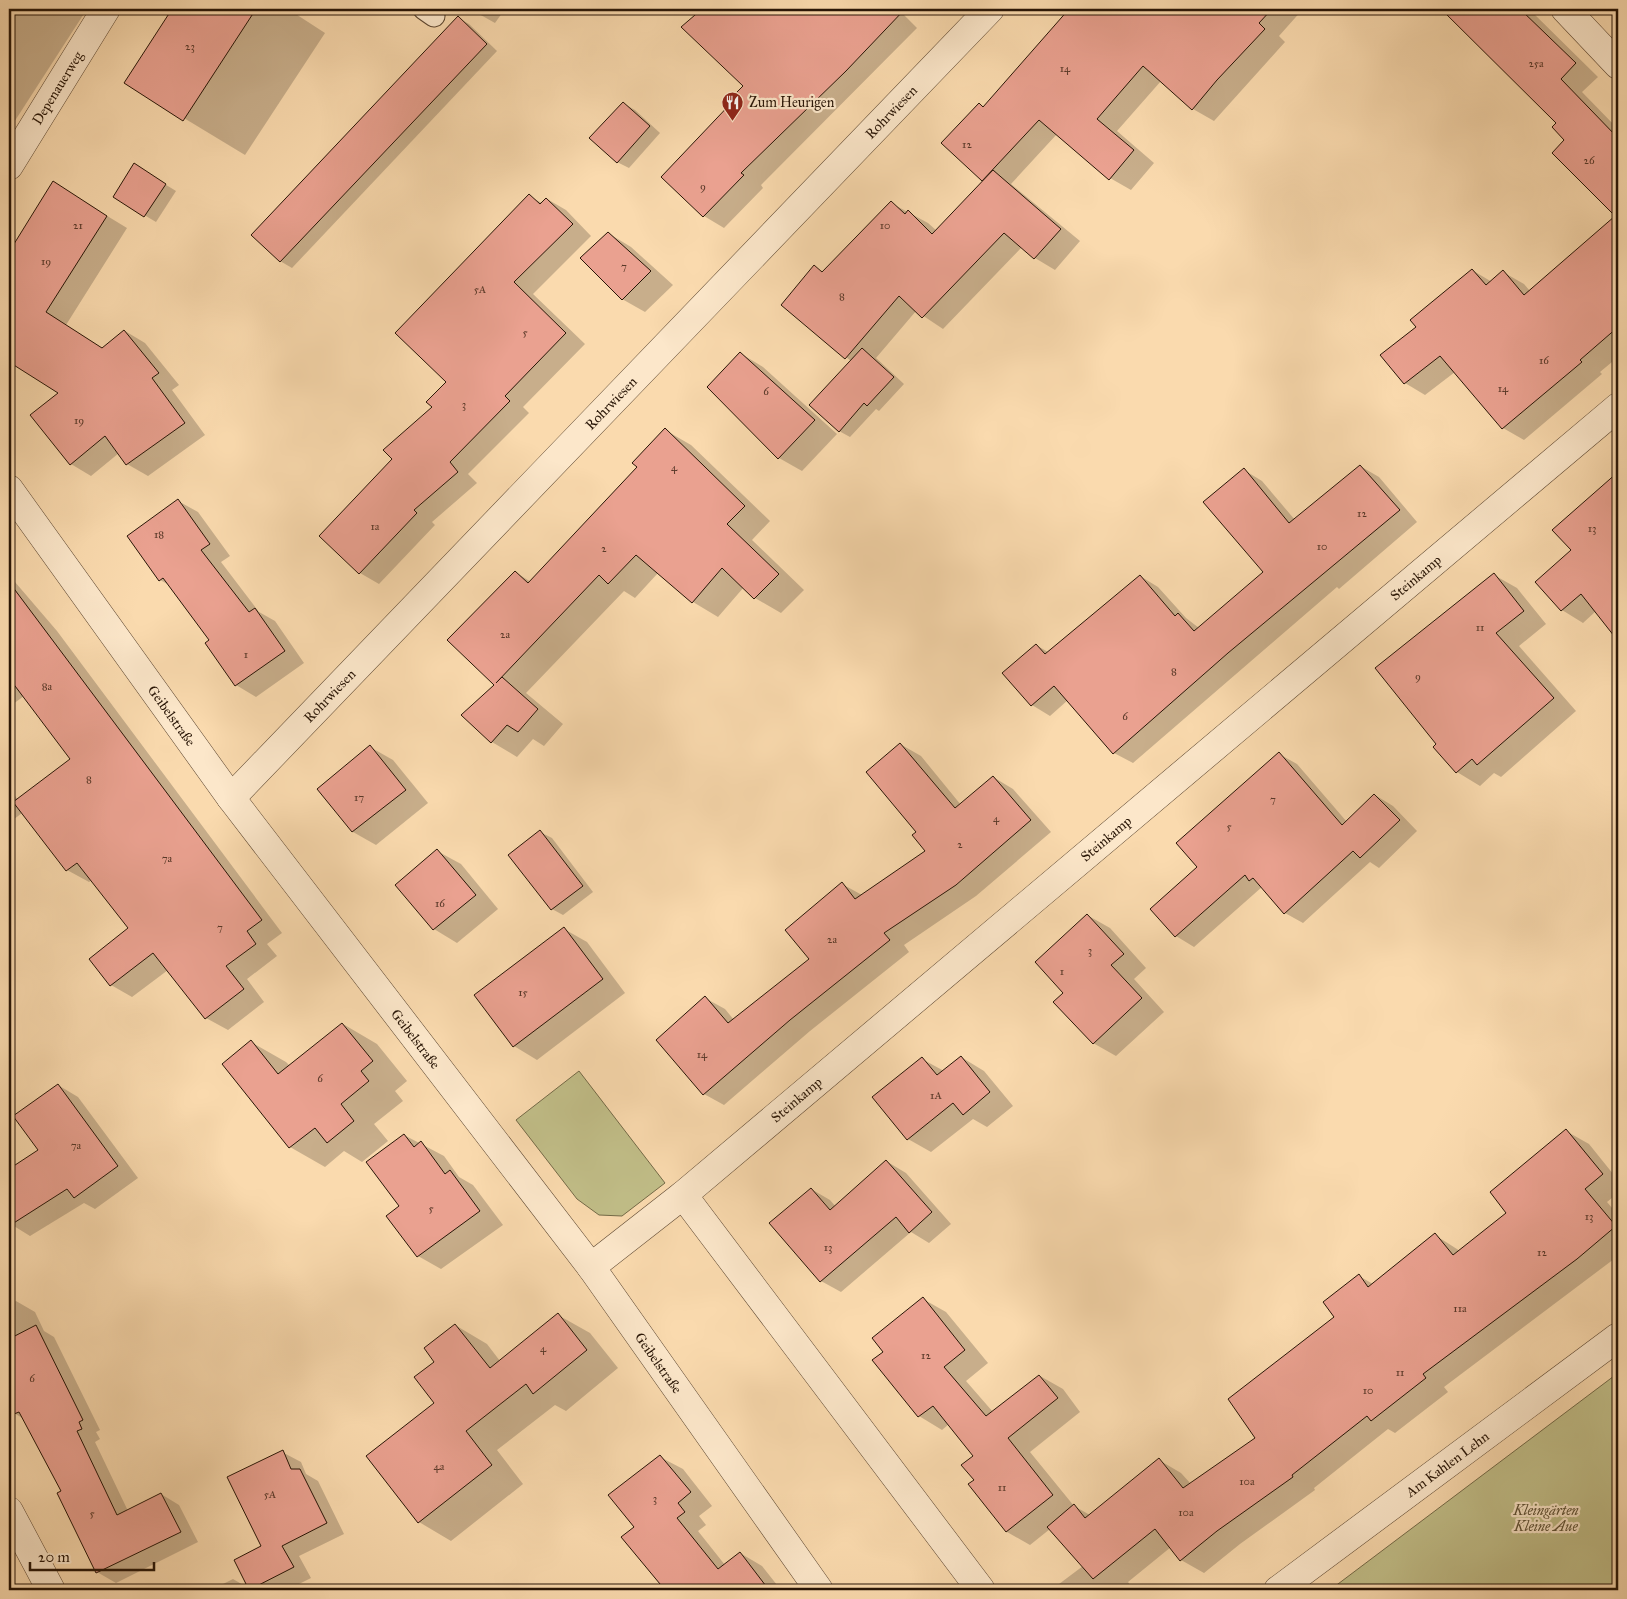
<svg xmlns="http://www.w3.org/2000/svg" width="1627" height="1599" font-family="'IM FELL Great Primer',serif">
	<style>
		.green { fill: #c1be88; stroke: #746a47 }
		.shadow { fill: #0003 }
		.building { fill: #eaa190; stroke: #281506 }
		.lines { fill: none; stroke-linecap: round; stroke-linejoin: round }
		.lane-casing { stroke: #5c4630; stroke-width: 23 }
		.street-casing { stroke: #5c4630; stroke-width: 29 }
		.lane { stroke: #fce7ca; stroke-width: 21 }
		.street { stroke: #fce7ca; stroke-width: 28 }
		.labels { text-anchor: middle; dominant-baseline: central; stroke-width: 4.5; stroke-linejoin: round; paint-order: stroke }
		.number-label { font-size: 11px; fill: #583828 }
		.street-label { font-size: 14px; fill: #281506; stroke: #fce7ca }
		.poi-label { font-size: 14px; fill: #281506; stroke: #fce7ca; text-anchor: start }
		.park-label { font-size: 14px; font-style: italic; fill: #5e5034; stroke: #fce7ca }
	</style>
	<rect width="100%" height="100%" fill="#fadaae"/>
	<filter id="stains"><feTurbulence type="fractalNoise" baseFrequency=".004" numOctaves="4"/><feColorMatrix values="0 0 0 0 .2 0 0 0 0 .09 0 0 0 0 .02 0 0 0 .5 -.17"/></filter>
	<radialGradient id="worn" r=".72"><stop offset=".6" stop-color="#630" stop-opacity="0"/><stop offset="1" stop-color="#630" stop-opacity=".3"/></radialGradient>
	<g class="green">
		<polygon points="579,1071 665,1183 622,1216 599,1215 577,1199 516,1120"/>
		<polygon points="1618,1373 1618,1590 1330,1590"/>
	</g>
	<g class="shadow">
		<polygon points="9,9 87,9 9,130"/>
		<polygon points="174,9 288,9 325,33 245,155 126,83"/>
		<polygon points="470,9 505,9 495,23"/>
		<polygon points="704,9 898,9 917,28 761,185 763,188 724,228 704,216 662,177 737,99 745,86 683,27"/>
		<polygon points="1069,9 1303,9 1279,36 1285,42 1214,121 1193,109 1161,81 1117,131 1154,163 1131,190 1110,178 1057,134 1011,184 1080,241 1055,270 1035,258 1022,247 943,329 916,311 876,358 904,384 879,411 876,409 850,437 839,431 851,361 782,304 815,267 824,272 891,203 928,223 937,231 984,181 979,104 985,107"/>
		<polygon points="1442,9 1529,9 1598,77 1582,92 1618,129 1618,203 1615,205 1566,140 1558,123"/>
		<polygon points="458,18 469,24 497,51 292,268 280,261"/>
		<polygon points="623,103 635,110 660,133 629,168 617,162"/>
		<polygon points="145,172 176,191 156,222 114,197"/>
		<polygon points="53,183 127,228 66,325 103,349 125,331 145,343 179,385 172,390 205,435 148,476 127,464 119,453 91,476 71,464 60,393 9,360 9,254"/>
		<polygon points="529,196 542,203 547,199 566,210 591,236 533,294 585,344 523,407 529,413 468,474 477,483 432,522 435,525 379,584 360,573 321,536 393,459 434,407 448,382"/>
		<polygon points="1618,214 1618,357 1600,372 1602,374 1524,440 1503,428 1455,372 1425,395 1405,383 1417,327 1472,270 1492,282 1503,272 1524,284 1530,291"/>
		<polygon points="608,233 631,247 673,285 645,312 622,299"/>
		<polygon points="740,353 763,367 837,434 802,471 779,458 709,387"/>
		<polygon points="665,430 691,445 770,521 752,540 804,590 781,613 755,598 744,587 718,617 693,602 658,573 635,598 624,591 526,693 563,724 544,746 533,739 517,757 492,742 496,685 449,640 515,572 531,582 639,467"/>
		<polygon points="1360,466 1379,477 1417,522 1339,589 1337,587 1133,763 1114,753 1068,700 1050,716 1032,705 1036,645 1048,652 1140,576 1158,587 1186,618 1199,628 1265,572 1244,470 1262,481 1295,520"/>
		<polygon points="1618,473 1618,628 1602,618 1596,611 1583,623 1562,610 1536,582 1573,550 1554,530"/>
		<polygon points="178,501 198,512 230,556 221,562 259,612 275,621 304,663 256,697 236,685 211,640 171,586 160,580"/>
		<polygon points="9,575 57,631 282,933 267,944 277,956 247,979 264,1002 228,1030 206,1018 168,970 132,997 111,985 130,928 92,880 89,882 67,870 22,813 9,823 9,788 18,800 72,759 24,696 9,707"/>
		<polygon points="1494,575 1517,588 1546,624 1519,646 1576,711 1501,777 1494,773 1480,786 1457,772 1438,744"/>
		<polygon points="900,744 921,756 961,805 993,777 1013,789 1051,832 976,896 904,945 909,952 810,1031 724,1105 704,1094 705,998 725,1009 734,1020 811,959 842,884 862,895 927,851 918,832"/>
		<polygon points="370,747 393,760 428,803 376,845 353,832 318,789"/>
		<polygon points="1279,754 1297,764 1347,822 1375,795 1393,806 1417,831 1379,868 1370,862 1303,923 1285,913 1262,887 1194,947 1176,936 1151,909 1199,867"/>
		<polygon points="540,832 552,838 593,892 563,915 552,909"/>
		<polygon points="437,851 461,864 498,909 457,943 434,929 397,885"/>
		<polygon points="1087,915 1110,928 1146,968 1134,979 1164,1012 1116,1056 1093,1043 1065,993"/>
		<polygon points="564,929 587,942 625,993 537,1060 514,1046"/>
		<polygon points="343,1024 377,1044 407,1081 395,1091 403,1101 374,1124 388,1141 362,1162 344,1151 325,1167 290,1147 223,1064 251,1042 286,1062 290,1066"/>
		<polygon points="961,1057 984,1071 1013,1106 987,1127 973,1119 931,1152 908,1139 922,1059 944,1071"/>
		<polygon points="58,1085 78,1097 138,1178 95,1209 84,1203 30,1236 9,1223 9,1170 40,1151"/>
		<polygon points="1566,1131 1589,1144 1618,1180 1618,1193 1607,1202 1618,1215 1618,1256 1444,1387 1448,1392 1395,1433 1388,1429 1314,1488 1315,1490 1240,1544 1204,1573 1181,1560 1171,1547 1128,1582 1134,1590 1051,1590 1083,1566 1050,1529 1030,1545 1007,1532 976,1480 975,1456 949,1424 942,1430 919,1416 885,1352 923,1299 946,1312 988,1363 966,1381 993,1412 1040,1376 1063,1389 1080,1412 1030,1452 1074,1506 1090,1515 1159,1460 1181,1473 1191,1484 1257,1439 1336,1317 1359,1276 1373,1284 1435,1235 1460,1251 1508,1213"/>
		<polygon points="404,1135 444,1156 459,1177 473,1185 503,1225 441,1269 418,1256 401,1206"/>
		<polygon points="886,1161 906,1173 951,1224 929,1243 911,1232 841,1292 821,1281 771,1223 811,1189 830,1200 836,1207"/>
		<polygon points="16,1301 35,1312 44,1331 54,1337 100,1430 96,1432 100,1439 95,1442 128,1511 161,1494 179,1505 198,1542 116,1583 97,1572 59,1493 62,1492 24,1419 14,1413 9,1404 9,1305"/>
		<polygon points="558,1315 590,1333 618,1368 566,1411 555,1405 497,1450 523,1484 451,1541 419,1522 435,1403 455,1325 487,1344 500,1361"/>
		<polygon points="282,1452 301,1462 306,1474 318,1481 344,1534 299,1556 311,1578 287,1590 211,1590 233,1579 250,1589 263,1546"/>
		<polygon points="660,1457 683,1469 712,1506 699,1516 706,1525 698,1531 725,1565 740,1553 762,1566 781,1590 656,1590 662,1585 635,1528"/>
	</g>
	<g class="building">
		<polygon points="172,9 256,9 183,121 124,83"/>
		<polygon points="702,9 905,9 846,71 741,173 744,175 703,217 661,177 735,99 733,96 743,86 681,27"/>
		<polygon points="1069,9 1272,9 1259,23 1265,29 1217,80 1192,110 1143,66 1097,119 1134,150 1109,180 1039,120 982,181 941,143 979,103 983,107"/>
		<polygon points="1441,9 1520,9 1576,63 1561,79 1618,138 1618,327 1580,360 1582,362 1502,429 1440,356 1404,384 1380,355 1416,327 1410,320 1472,269 1486,285 1503,270 1524,295 1615,216 1552,153 1564,140 1552,127 1556,123"/>
		<polygon points="458,16 487,44 280,262 251,235"/>
		<polygon points="623,102 650,126 617,163 589,138"/>
		<polygon points="134,163 166,184 144,217 113,197"/>
		<polygon points="993,170 1061,229 1034,259 1004,233 922,318 899,296 845,359 781,305 814,265 822,272 891,201 905,214 908,210 932,234"/>
		<polygon points="53,181 107,216 46,312 102,348 124,330 159,373 152,378 185,423 126,465 105,436 70,465 30,415 58,393 9,362 9,252"/>
		<polygon points="529,194 540,204 546,198 573,224 514,282 566,333 505,396 510,401 450,462 458,472 414,510 417,513 359,574 319,536 392,459 383,450 432,407 426,402 446,382 395,333"/>
		<polygon points="608,232 651,271 622,300 580,258"/>
		<polygon points="862,348 894,377 867,406 864,403 839,432 809,405"/>
		<polygon points="740,352 815,420 778,459 707,387"/>
		<polygon points="665,428 745,506 727,524 779,574 754,599 722,568 692,603 636,555 608,584 599,575 496,683 502,677 538,709 518,732 507,725 491,743 461,715 494,685 447,640 515,571 528,583 637,467 632,463"/>
		<polygon points="1360,465 1400,510 1228,653 1113,754 1054,686 1031,706 1002,673 1036,644 1045,654 1140,575 1175,616 1178,613 1194,631 1263,572 1203,502 1244,468 1289,523"/>
		<polygon points="1618,472 1618,641 1581,594 1561,611 1535,582 1571,550 1552,530"/>
		<polygon points="178,499 210,544 201,550 249,612 255,608 285,651 235,686 205,643 209,640 163,578 159,581 127,536"/>
		<polygon points="1494,573 1524,611 1496,633 1554,698 1477,765 1472,759 1456,773 1433,747 1436,744 1375,668"/>
		<polygon points="9,582 262,920 247,931 256,944 226,966 244,989 205,1019 153,953 110,986 89,959 128,928 77,863 66,871 13,802 70,759 9,678"/>
		<polygon points="900,743 955,808 993,776 1031,820 956,885 884,933 890,940 790,1020 703,1095 656,1040 705,996 728,1023 809,959 785,930 842,882 855,899 925,851 912,835 916,832 866,772"/>
		<polygon points="370,745 406,790 352,832 317,789"/>
		<polygon points="1279,752 1342,825 1374,794 1400,820 1360,858 1353,851 1284,914 1253,878 1249,881 1245,875 1175,937 1150,909 1197,867 1176,843"/>
		<polygon points="540,830 583,886 551,910 508,855"/>
		<polygon points="437,849 476,895 433,930 395,885"/>
		<polygon points="1087,914 1124,954 1111,965 1142,998 1093,1044 1053,1002 1063,993 1035,962"/>
		<polygon points="564,927 603,979 513,1047 474,995"/>
		<polygon points="342,1023 373,1061 361,1071 369,1081 341,1104 354,1121 327,1143 315,1128 289,1148 222,1064 251,1040 278,1074"/>
		<polygon points="961,1056 990,1092 963,1115 953,1103 907,1140 872,1097 922,1057 937,1075"/>
		<polygon points="58,1084 118,1166 74,1198 67,1189 9,1226 9,1169 38,1150 13,1116"/>
		<polygon points="1566,1129 1603,1174 1585,1189 1616,1226 1577,1259 1423,1374 1426,1378 1371,1421 1367,1416 1292,1475 1293,1477 1217,1531 1180,1561 1155,1529 1093,1579 1047,1527 1074,1504 1085,1518 1159,1458 1183,1488 1255,1438 1228,1399 1334,1317 1323,1302 1359,1274 1368,1287 1435,1233 1453,1255 1506,1213 1490,1192"/>
		<polygon points="404,1134 414,1147 421,1141 445,1174 450,1170 480,1211 417,1257 386,1216 399,1206 366,1162"/>
		<polygon points="886,1160 932,1212 909,1233 896,1217 820,1282 769,1223 811,1188 830,1210"/>
		<polygon points="923,1297 965,1350 944,1367 986,1416 1039,1375 1058,1398 1008,1438 1053,1495 1006,1532 968,1484 974,1480 961,1465 973,1456 933,1406 918,1417 872,1360 883,1352 872,1338"/>
		<polygon points="558,1313 587,1350 533,1394 526,1384 466,1431 492,1465 418,1523 366,1456 434,1403 414,1377 434,1362 424,1348 455,1324 490,1368"/>
		<polygon points="36,1325 83,1420 79,1422 82,1429 77,1431 117,1515 161,1493 181,1532 96,1573 57,1493 61,1491 19,1412 9,1416 9,1339"/>
		<polygon points="283,1450 291,1469 300,1469 327,1523 282,1546 294,1567 249,1590 234,1560 261,1546 227,1477"/>
		<polygon points="660,1455 691,1492 678,1503 685,1512 677,1518 718,1569 740,1552 769,1590 665,1590 621,1537 634,1527 608,1495"/>
	</g>
	<g class="lines">
		<defs>
			<polyline id="lane" points="424,9 434,16"/>
			<g id="street">
				<polyline points="1565,9 1618,65"/>
				<path id="s1" d="M9 166 106 9"/>
				<path id="s2" d="M9 489 231 798 591 1267 819 1590"/>
				<path id="s3" d="M231 798 990 9"/>
				<polyline points="683,1195 981,1590"/>
				<path id="s4" d="M591 1267 683 1195 1618 407"/>
				<polyline points="9,1511 51,1590"/>
				<path id="s5" d="M1278 1590 1618 1337"/>
			</g>
		</defs>
		<use href="#lane" class="lane-casing"/>
		<use href="#street" class="street-casing"/>
		<use href="#lane" class="lane"/>
		<use href="#street" class="street"/>
	</g>
	<defs>
		<symbol id="restaurant-pin" viewBox="-11 -11 22 30"><path d="M0 17L-7.5 6A9.5 9.5 0 1 1 7.5 6Z" fill="#8f2418" stroke="#fce7ca"/><path d="M-5-6h1v4h1v-4h1v4h1v-4h1v5L-1.5 .5V6h-2V.5L-5-1ZM5-6V6H3V1.5H1.5Q1.5-4 5-6Z" fill="#fff"/></symbol>
	</defs>
	<g fill-rule="evenodd">
		<use href="#restaurant-pin" x="720" y="90" width="25" height="34"/>
	</g>
	<g class="labels">
		<g class="number-label">
			<text x="190" y="46">23</text>
			<text x="1536" y="63">25a</text>
			<text x="1065" y="68">14</text>
			<text x="967" y="144">12</text>
			<text x="1589" y="160">26</text>
			<text x="703" y="186">9</text>
			<text x="78" y="225">21</text>
			<text x="885" y="225">10</text>
			<text x="46" y="261">19</text>
			<text x="624" y="266">7</text>
			<text x="480" y="289">5A</text>
			<text x="842" y="296">8</text>
			<text x="525" y="332">5</text>
			<text x="1544" y="360">16</text>
			<text x="1503" y="388">14</text>
			<text x="766" y="391">6</text>
			<text x="464" y="404">3</text>
			<text x="79" y="420">19</text>
			<text x="674" y="467">4</text>
			<text x="1362" y="513">12</text>
			<text x="375" y="526">1a</text>
			<text x="1592" y="528">13</text>
			<text x="159" y="534">18</text>
			<text x="1322" y="546">10</text>
			<text x="604" y="548">2</text>
			<text x="1480" y="627">11</text>
			<text x="505" y="634">2a</text>
			<text x="246" y="654">1</text>
			<text x="1174" y="671">8</text>
			<text x="1418" y="676">9</text>
			<text x="47" y="686">8a</text>
			<text x="1125" y="716">6</text>
			<text x="89" y="779">8</text>
			<text x="359" y="797">17</text>
			<text x="1273" y="799">7</text>
			<text x="996" y="818">4</text>
			<text x="1229" y="826">5</text>
			<text x="960" y="844">2</text>
			<text x="167" y="858">7a</text>
			<text x="440" y="903">16</text>
			<text x="220" y="927">7</text>
			<text x="832" y="939">2a</text>
			<text x="1090" y="950">3</text>
			<text x="1062" y="971">1</text>
			<text x="523" y="992">15</text>
			<text x="702" y="1054">14</text>
			<text x="320" y="1078">6</text>
			<text x="936" y="1095">1A</text>
			<text x="76" y="1145">7a</text>
			<text x="431" y="1208">5</text>
			<text x="1589" y="1216">13</text>
			<text x="828" y="1247">13</text>
			<text x="1542" y="1252">12</text>
			<text x="1460" y="1308">11a</text>
			<text x="543" y="1348">4</text>
			<text x="926" y="1355">12</text>
			<text x="1400" y="1372">11</text>
			<text x="32" y="1378">6</text>
			<text x="1368" y="1390">10</text>
			<text x="439" y="1466">4a</text>
			<text x="1247" y="1481">10a</text>
			<text x="1002" y="1487">11</text>
			<text x="270" y="1494">5A</text>
			<text x="655" y="1498">3</text>
			<text x="1186" y="1512">10a</text>
			<text x="92" y="1513">5</text>
		</g>
		<g class="street-label">
			<text stroke="none"><textPath href="#s1" startOffset="92">Depenauerweg</textPath></text>
			<text stroke="none"><textPath href="#s3" startOffset="952">Rohrwiesen</textPath></text>
			<text stroke="none"><textPath href="#s3" startOffset="548">Rohrwiesen</textPath></text>
			<text stroke="none"><textPath href="#s4" startOffset="1075">Steinkamp</textPath></text>
			<text stroke="none"><textPath href="#s3" startOffset="142">Rohrwiesen</textPath></text>
			<text stroke="none"><textPath href="#s2" startOffset="279">Geibelstraße</textPath></text>
			<text stroke="none"><textPath href="#s4" startOffset="670">Steinkamp</textPath></text>
			<text stroke="none"><textPath href="#s2" startOffset="684">Geibelstraße</textPath></text>
			<text stroke="none"><textPath href="#s4" startOffset="265">Steinkamp</textPath></text>
			<text stroke="none"><textPath href="#s2" startOffset="1089">Geibelstraße</textPath></text>
			<text stroke="none"><textPath href="#s5" startOffset="211">Am Kahlen Lehn</textPath></text>
		</g>
		<g class="poi-label">
			<text x="749" y="102">Zum Heurigen</text>
		</g>
		<g class="park-label">
			<text x="1546" y="1510">Kleingärten<tspan x="1546" dy="16">Kleine Aue</tspan></text>
		</g>
	</g>
	<rect width="1627" height="1599" fill="none" stroke="#fadaae" stroke-width="30"/>
	<rect x="10" y="10" width="1607" height="1579" fill="none" stroke="#281506" stroke-width="2.5"/>
	<rect x="15" y="15" width="1597" height="1569" fill="none" stroke="#281506"/>
	<path d="M30 1562v8h124v-8" fill="none" stroke="#281506" stroke-width="2.5"/>
	<text x="38" y="1562" font-size="15" fill="#281506" stroke="#fce7ca" stroke-width="4" paint-order="stroke">20 m</text>
	<rect width="100%" height="100%" filter="url(#stains)"/>
	<rect width="100%" height="100%" fill="url(#worn)"/>
</svg>
